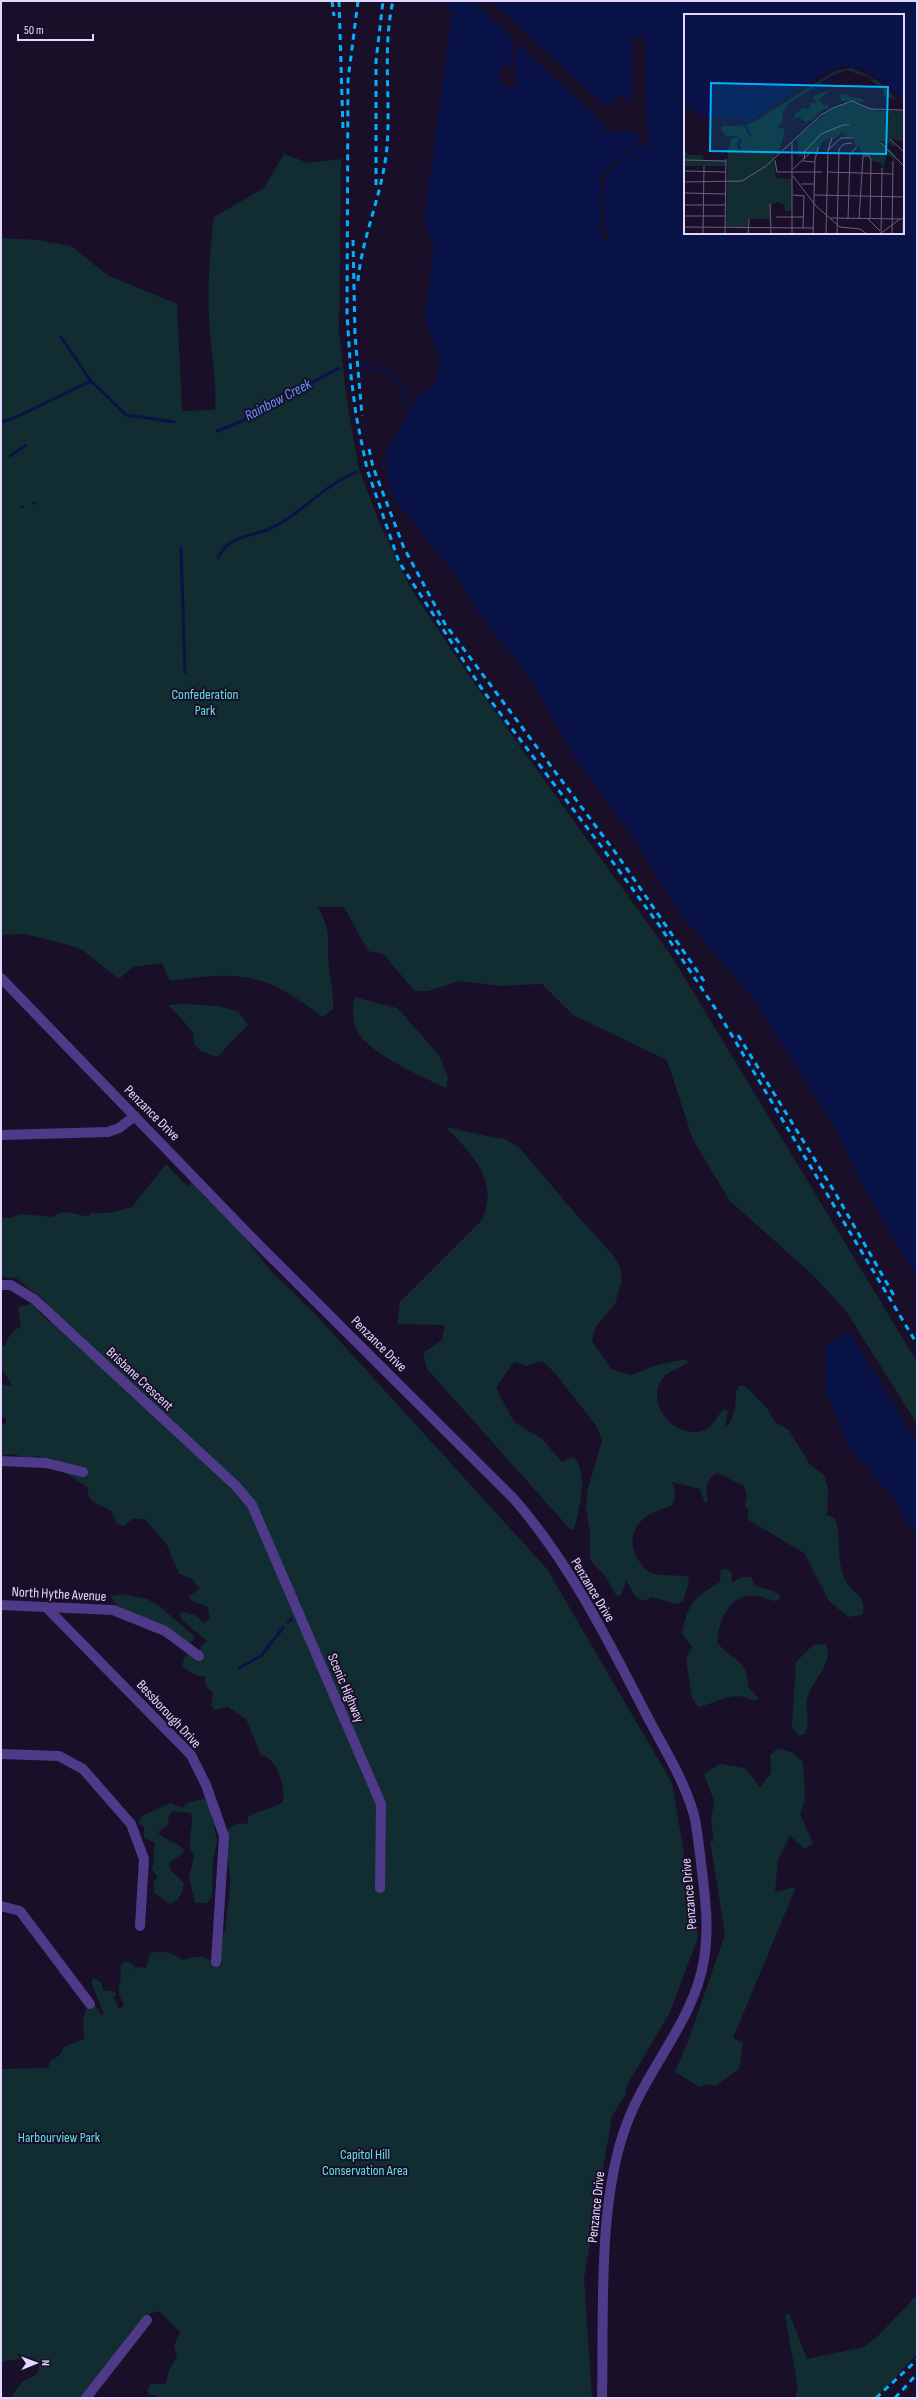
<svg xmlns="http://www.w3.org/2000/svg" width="918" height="2399" font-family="'Sofia Sans Condensed',sans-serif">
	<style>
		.green { fill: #122d32 }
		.water { fill: #0a1347; fill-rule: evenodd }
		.pier { fill: #190f28 }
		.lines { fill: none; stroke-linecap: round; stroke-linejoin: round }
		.stream { stroke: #0a1347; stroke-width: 3 }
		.street { stroke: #4e3a88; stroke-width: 10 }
		.rail { stroke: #03afff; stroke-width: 3; stroke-dasharray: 6 5; stroke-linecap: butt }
		.labels { text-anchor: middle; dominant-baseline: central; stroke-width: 4; stroke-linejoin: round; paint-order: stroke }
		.park-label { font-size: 14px; fill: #60e2de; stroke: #190f28 }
		.street-label { font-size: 14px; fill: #e4d7ff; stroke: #190f28 }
		.water-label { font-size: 15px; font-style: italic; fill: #6596ff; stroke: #190f28 }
		.inset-river { fill: none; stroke: #0a1347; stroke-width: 2 }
		.inset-road { fill: none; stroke: #6a5f7e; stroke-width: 1 }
		.view { fill: #03afff; fill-opacity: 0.15; stroke: #03afff; stroke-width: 2 }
		.inset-edge { fill: none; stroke: #e4d7ff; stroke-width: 2 }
	</style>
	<rect width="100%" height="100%" fill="#190f28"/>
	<g class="green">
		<path d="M284 154 308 163 341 159 339 331 347 402 359 469 379 522 411 589 467 673 672 957 917 1362V1424L846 1311 815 1277 730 1201 693 1140 667 1060 573 1015 542 984 500 986 460 981 428 991H415L383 954 368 951 344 907H318C334 938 326 939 329 969 331 984 334 995 333 1009L322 1017C265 972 240 971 170 981L162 963 133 967 119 979 81 949 69 945 25 934 1 935V238L37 240 71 246 107 275 177 304 182 411 215 410C217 384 212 359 210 333 207 294 209 256 214 217L264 188Z"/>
		<path d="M354 997 397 1008 439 1055 448 1077 446 1088C424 1078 366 1052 357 1030 352 1019 353 1009 354 997Z"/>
		<polygon points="186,1004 216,1006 238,1011 248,1025 217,1057 201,1051 194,1044 193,1032 169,1005"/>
		<path d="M446 1127 491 1137 505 1139 519 1147 574 1212 613 1255 620 1266 622 1280 615 1304 596 1326 592 1341 611 1369 631 1375 657 1365 686 1359 688 1362C681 1369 668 1370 662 1379 645 1405 674 1438 702 1431 715 1428 715 1415 725 1409L728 1411 725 1428C735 1419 736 1404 736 1391L740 1385 746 1387 767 1408 775 1422 789 1430 810 1465 824 1475 828 1488 827 1515 835 1518C842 1539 835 1563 847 1583 855 1595 868 1598 862 1615L848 1617 829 1601 804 1553 747 1519 749 1510 745 1506 747 1497 744 1486 717 1473C704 1479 706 1489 708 1502L705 1503 700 1489 672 1482C676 1492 677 1498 670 1507 647 1511 625 1528 635 1554 638 1559 641 1565 645 1569 657 1579 675 1573 688 1577L689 1582 683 1601 675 1604 651 1597 645 1601C631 1598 633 1588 625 1580V1585L620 1596 616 1595 605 1576 590 1560V1531L586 1509 588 1488 602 1441 597 1427 555 1373 542 1361 527 1366 514 1362 496 1388 514 1422 542 1439 562 1462 574 1457C589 1475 579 1508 574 1529H570L427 1369 423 1353 442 1340 445 1325 397 1324 400 1302 482 1220C500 1180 471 1154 446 1127Z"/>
		<path d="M166 1164 187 1186 191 1183 195 1184 205 1197 224 1211 270 1270 317 1316 547 1569 672 1783 698 1937 670 2012 626 2087V2094L612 2116 584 2278 592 2398H159L155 2395H149L147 2390 151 2384H166L169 2370 177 2357 174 2346 180 2332 159 2311 144 2316 128 2336V2348L89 2398H10L22 2382 37 2374 40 2364 31 2357 1 2362V2069L48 2068 50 2061 60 2055 64 2047 84 2039 83 2020 86 2009 94 2003 101 2015 104 2014 92 1984 93 1978 101 1982 103 1990 116 1992 115 1997H111L115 1999 118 2008H121L124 2004C113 1988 124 1982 120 1967L125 1961 133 1964 134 1971 135 1967 146 1968 150 1953C162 1950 173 1952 182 1960 202 1955 203 1955 219 1966L222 1964C219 1952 219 1941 225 1930 227 1913 230 1895 230 1878 230 1859 212 1819 248 1824V1817C261 1809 270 1810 283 1802 285 1787 278 1758 261 1755L246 1719 228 1707 214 1710 211 1705 213 1693 206 1686 205 1677 195 1675 182 1667 184 1658 187 1654 198 1660 201 1646 207 1641 182 1620 179 1614 182 1612 195 1615 203 1623 210 1619 208 1607 190 1600 189 1596 200 1589 192 1579 179 1574 167 1545 145 1519H132L124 1526 117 1524 111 1511 92 1501 87 1494 89 1488 38 1456 26 1458 13 1454 1 1456V1425L6 1423V1418L1 1416V1384L13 1386 1 1368V1343L5 1347C7 1338 12 1330 21 1327L18 1308 21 1305 26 1306 30 1303 50 1323 57 1316 44 1300 16 1278 1 1277V1218H11L20 1214 52 1217C65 1207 75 1216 89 1216L91 1213H109L132 1207Z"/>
		<path d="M726 1569 732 1573 731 1583 742 1577H751L755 1586 776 1592 780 1596 779 1600 774 1601C737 1585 721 1608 717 1642 732 1662 748 1658 748 1687L759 1699 753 1701C736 1689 717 1703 698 1707L692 1698 686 1659 692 1647 682 1633C689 1601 694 1598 720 1582L721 1570Z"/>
		<polygon points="122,1594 147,1599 159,1606 194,1636 194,1640 188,1643 120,1610 110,1596"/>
		<path d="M826 1644C835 1664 810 1681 807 1700 805 1713 811 1720 805 1734L799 1736 792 1727 796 1662 813 1645Z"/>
		<polygon points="778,1748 793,1753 803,1762 805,1799 800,1814 813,1843 805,1849 790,1836 778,1860 775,1892 796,1887 733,2038 743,2043 739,2069 715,2086 709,2084 700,2087 675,2072 689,2039 725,1934 710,1841 714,1841 711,1822 714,1801 704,1774 720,1764 745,1768 760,1787 771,1773 770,1755"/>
		<path d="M204 1799 209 1803 217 1840 213 1862 212 1898 206 1903H195L189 1878 194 1856C184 1839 195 1829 191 1813L173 1811 169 1815 168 1825 158 1832C165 1842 177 1841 184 1850L181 1855 169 1862 171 1871 184 1883C182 1893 180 1900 170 1904L154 1893V1882L157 1877 152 1869C155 1859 153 1852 155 1843L144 1838V1827L138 1823 143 1815 171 1803 182 1808 189 1802Z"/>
		<polygon points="917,2295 917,2354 876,2398 795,2398 798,2387 785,2316 789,2313 807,2359 864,2347 880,2334"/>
	</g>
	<g class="water">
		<path d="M446 1H917V1278L862 1184 834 1125 751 996 677 910 632 835 575 759 533 682 477 611 459 579 391 495 385 455 419 395 434 385 440 363 425 315 434 249 424 222 452 14ZM685 15H903V233H685Z"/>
		<polygon points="849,1332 917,1442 917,1534 904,1518 898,1504 848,1445 826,1391 826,1346"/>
	</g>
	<polygon class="pier" points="473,1 492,1 603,105 613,104 613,97 626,97 628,101 632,101 631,37 645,36 647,136 650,139 648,146 640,146 638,144 606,175 606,184 603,185 605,231 610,239 604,242 601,235 601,176 639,140 639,133 603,131 603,123 516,42 514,66 516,66 516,86 500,86 500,66 511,66 512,38"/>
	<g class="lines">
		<g class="stream">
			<polyline points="61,337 91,381"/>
			<path d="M363 366C376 367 396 373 401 386 405 396 405 402 411 410"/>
			<polyline points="1,422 14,418 91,381 126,415 174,422"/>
			<path d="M217 431C261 416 298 389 339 368"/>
			<polyline points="10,456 26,445"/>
			<polyline points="382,464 387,463"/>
			<polyline points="33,503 35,503"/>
			<polyline points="22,507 23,507"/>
			<polyline points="181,548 185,672"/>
			<path d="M218 558C230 534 248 538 269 529 301 515 324 484 357 472"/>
			<polyline points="288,1622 292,1618"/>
			<polyline points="239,1668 261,1656 283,1628"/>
		</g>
		<g class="street">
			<path d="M1 978 260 1246 514 1499C569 1562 608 1640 646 1714 663 1747 684 1779 694 1815 697 1827 698 1841 700 1854 704 1890 710 1924 704 1960 694 2020 648 2067 627 2123 597 2201 604 2314 602 2398"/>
			<polyline points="1,1135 108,1132 119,1128 135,1116"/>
			<polyline points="1,1285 11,1285 34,1299 236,1486 252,1505 381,1804 380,1888"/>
			<polyline points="1,1461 46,1463 83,1472"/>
			<polyline points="1,1605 113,1610 165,1631 199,1656"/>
			<polyline points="46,1607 191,1755 206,1785 224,1836 216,1962"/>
			<polyline points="1,1754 59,1756 83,1769 131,1824 144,1859 140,1926"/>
			<polyline points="1,1906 20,1911 90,2004"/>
			<polyline points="86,2398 147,2320"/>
		</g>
		<g class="rail">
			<polyline points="332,1 334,16"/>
			<polyline points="339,1 343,129"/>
			<polyline points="358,1 348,80 347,314 351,376 356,415 367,469 399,562 484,692 598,842 659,925 719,1014 917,1344"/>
			<polyline points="376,185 376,61 383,1"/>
			<polyline points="353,240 355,335 362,416"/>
			<path d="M358 281C362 236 383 193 387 147 391 98 382 50 393 1"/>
			<polyline points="369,449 373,467 404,548 445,624 618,856 704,981"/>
			<polyline points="738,1035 834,1191 896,1299"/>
			<polyline points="876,2398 917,2360"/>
			<polyline points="895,2398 917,2374"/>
		</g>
	</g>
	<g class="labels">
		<g class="park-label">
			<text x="205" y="694">Confederation<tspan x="205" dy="16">Park</tspan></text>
			<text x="59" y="2137">Harbourview Park</text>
			<text x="365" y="2154">Capitol Hill<tspan x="365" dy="16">Conservation Area</tspan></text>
		</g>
		<g class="street-label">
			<text transform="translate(152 1113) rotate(45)">Penzance Drive</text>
			<text transform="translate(379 1344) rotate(45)">Penzance Drive</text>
			<text transform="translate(140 1379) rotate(43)">Brisbane Crescent</text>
			<text transform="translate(593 1590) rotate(59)">Penzance Drive</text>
			<text transform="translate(59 1594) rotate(3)">North Hythe Avenue</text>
			<text transform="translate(346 1688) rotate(67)">Scenic Highway</text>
			<text transform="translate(169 1714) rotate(47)">Bessborough Drive</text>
			<text transform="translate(689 1894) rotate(-95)">Penzance Drive</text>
			<text transform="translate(596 2207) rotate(-84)">Penzance Drive</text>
		</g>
		<g class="water-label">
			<text transform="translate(278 400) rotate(-28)">Rainbow Creek</text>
		</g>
	</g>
	<g transform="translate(684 14)">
		<rect width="220" height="220" fill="#190f28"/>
		<path d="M168 54 194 67 212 85 197 82 200 81V76L186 66 189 65 162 56 147 62 105 89 99 98V108L93 113 101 115 95 139 90 143 92 164 108 165V197H101L100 190 93 188 87 191 86 205H64L63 213H42L44 135 48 124 56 122H42L37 116 38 112H56L70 108 151 57ZM146 76 135 86 140 92 144 89V94L138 96 127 107 124 106 122 109 115 103 109 106 111 100 119 94 125 95 127 88 131 90 132 87 129 84 132 81ZM156 80H162L164 82 179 85 180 88 157 87ZM169 88 194 97 220 96V128L206 124 212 134 200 127 196 128 211 140V147L200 137 202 142 199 156 197 149 188 147 184 141H178L176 134 170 130V123H161L158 118 149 126 146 124 144 131 145 124 138 128 132 145 131 139 123 137 115 144 113 124 142 99 158 90ZM0 135 5 141H19L20 146H0ZM0 147H41L42 152H0Z" fill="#122d32"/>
		<path d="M0 0H220V84L217 85 205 72 179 55 161 52 138 60 110 77 63 109 53 105 18 102 0 91ZM158 59 133 76H125L149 62Z" fill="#0a1347"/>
		<path class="inset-river" d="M61 111 67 122M57 125 54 131 58 139"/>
		<path class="inset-road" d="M206 125 220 138M108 129V220M197 129 220 152M144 136 157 124H170M120 145 121 137 137 120 159 111H165M0 146 42 147M91 146 93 158H138M119 147 131 148M109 155 126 139M0 157 42 158M143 158 209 160M109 162 132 192 156 213 176 215 183 220M0 168 58 167 82 152 137 101 149 94 168 87 187 95 220 96V86M117 170H130M0 179 42 180M109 181 120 182 119 214M130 181 220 183M86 190 87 220M0 191H41M0 202H41M92 203H119M147 204 220 205M164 205 166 140 173 133M175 205 179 142H185L187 146 186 205M184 205 196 217M0 213 129 214M19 220 20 152M41 220 42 145M64 220 65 205M129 220 131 146 134 133M142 220 144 136 148 124M153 220 155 135 160 130 168 129M196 220 216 205M197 220 198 154M208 220 209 147M219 220 220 170"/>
		<path class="view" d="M27 69 204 73 202 140 26 137Z"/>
		<rect width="220" height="220" class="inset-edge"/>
	</g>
	<rect width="918" height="2399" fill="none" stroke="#e4d7ff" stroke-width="4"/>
	<g transform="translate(36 2363) rotate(89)" stroke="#190f28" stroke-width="3" paint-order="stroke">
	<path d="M0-3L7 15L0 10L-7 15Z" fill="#e4d7ff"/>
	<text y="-6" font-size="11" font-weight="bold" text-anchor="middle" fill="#e4d7ff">N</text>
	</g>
	<path d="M18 34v6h75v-6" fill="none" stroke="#e4d7ff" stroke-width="2"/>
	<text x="24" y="34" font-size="12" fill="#e4d7ff" stroke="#190f28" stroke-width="3" paint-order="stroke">50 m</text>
</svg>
